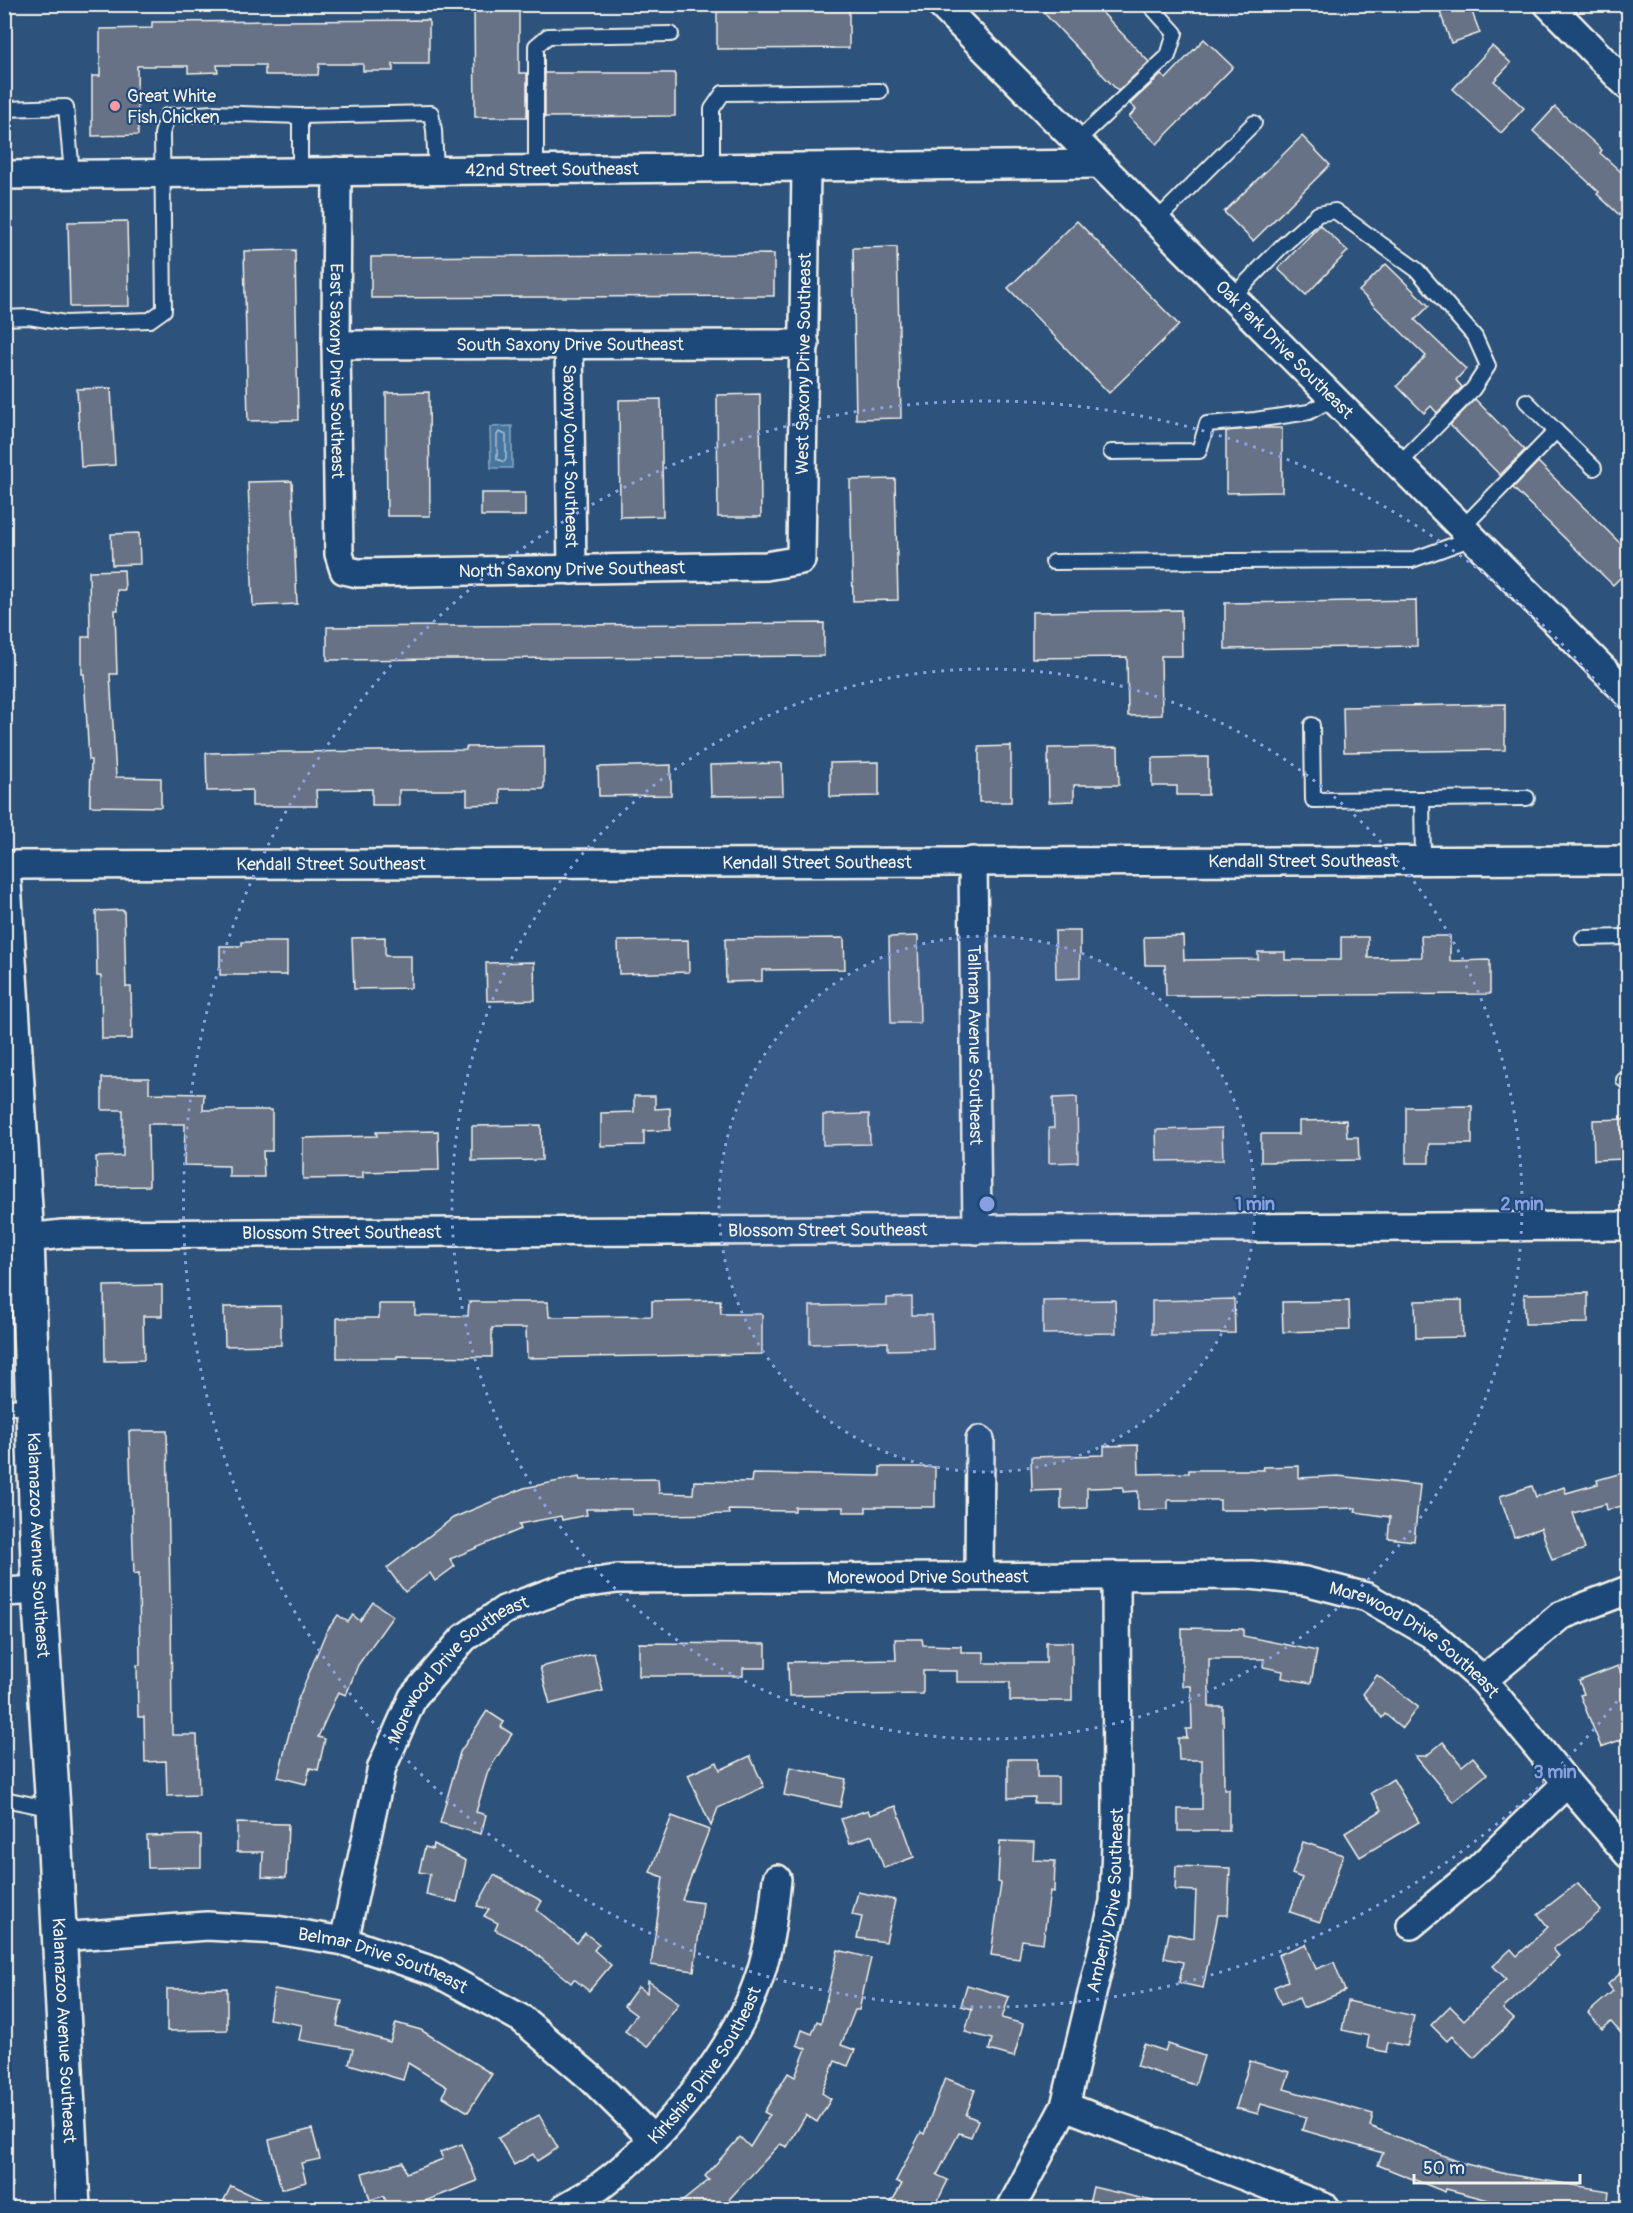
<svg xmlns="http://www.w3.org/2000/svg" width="1633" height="2213" font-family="Pangolin,sans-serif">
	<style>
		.water { fill: #4574a1; stroke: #8ba6bd; stroke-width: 1.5 }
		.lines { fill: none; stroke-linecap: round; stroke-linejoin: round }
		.shore { stroke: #aebfcc; stroke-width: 1.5 }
		.building { fill: #677286; stroke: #f4f1e8; stroke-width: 1.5 }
		.service-casing { stroke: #f4f1e8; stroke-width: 18 }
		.minor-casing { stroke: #f4f1e8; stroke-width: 32 }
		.secondary-casing { stroke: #f4f1e8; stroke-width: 38 }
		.service { stroke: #1f4a7a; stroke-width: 14 }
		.minor { stroke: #1f4a7a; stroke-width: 27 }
		.secondary { stroke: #1f4a7a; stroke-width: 33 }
		.ring { fill: none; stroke: #88a0e0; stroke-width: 3; stroke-dasharray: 3 6 }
		.poi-dot { fill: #ff9aa2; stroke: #1f4a7a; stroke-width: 2 }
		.labels { text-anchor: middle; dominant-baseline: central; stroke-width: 4.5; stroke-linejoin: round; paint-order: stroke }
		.poi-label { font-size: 18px; fill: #f4f1e8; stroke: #1f4a7a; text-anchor: start }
		.street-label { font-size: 18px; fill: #f4f1e8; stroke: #1f4a7a }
		.centre { fill: #88a0e0; stroke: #1f4a7a; stroke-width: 3 }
		.ring-label { font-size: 18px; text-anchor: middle; font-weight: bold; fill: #88a0e0; stroke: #1f4a7a; stroke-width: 4.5; stroke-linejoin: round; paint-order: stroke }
	</style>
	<rect width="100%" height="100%" fill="#2d527c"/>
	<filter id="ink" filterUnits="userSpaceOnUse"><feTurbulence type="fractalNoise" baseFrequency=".0167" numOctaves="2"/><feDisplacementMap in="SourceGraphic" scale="12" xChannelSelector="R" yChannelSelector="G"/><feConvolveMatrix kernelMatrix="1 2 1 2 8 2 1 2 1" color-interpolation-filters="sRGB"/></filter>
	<g filter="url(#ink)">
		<polygon class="water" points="512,426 512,468 491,468 490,427"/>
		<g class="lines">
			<polygon class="shore" points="499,432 506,435 506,459 504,462 497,459 497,435"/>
		</g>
		<g class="building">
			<polygon points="474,4 519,4 519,73 527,73 527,117 475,117"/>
			<polygon points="717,4 849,4 849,48 717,49"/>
			<polygon points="1052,4 1094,4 1149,62 1118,91 1044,13"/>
			<polygon points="1437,4 1469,4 1480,33 1451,43"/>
			<polygon points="429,20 429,64 393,64 393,71 363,71 363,64 319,64 318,75 265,75 265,65 217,65 218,72 188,73 188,66 137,66 138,135 92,136 92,76 100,76 100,29 152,28 152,22"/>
			<polygon points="1204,39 1233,67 1157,144 1129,117 1136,109 1130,104 1161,75 1166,79"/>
			<polygon points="1492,46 1511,63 1494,81 1524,108 1501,133 1453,89"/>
			<polygon points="545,73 675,73 675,116 545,117"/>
			<polygon points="1555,107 1602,150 1600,153 1629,179 1629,224 1597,194 1599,192 1533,131"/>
			<polygon points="1302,136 1330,165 1253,241 1224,212"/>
			<polygon points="127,221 129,306 70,307 68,222"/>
			<polygon points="1077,221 1179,325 1109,393 1008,288"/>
			<polygon points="1320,225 1348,251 1306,295 1278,269"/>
			<polygon points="897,247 901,418 856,419 853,248"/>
			<polygon points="295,250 298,420 248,421 244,251"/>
			<polygon points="774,254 774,296 371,298 371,257"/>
			<polygon points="1386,264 1429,306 1415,320 1466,369 1456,380 1462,387 1437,413 1431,406 1424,413 1397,386 1426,356 1359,291"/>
			<polygon points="111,388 115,465 81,467 77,389"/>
			<polygon points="429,392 430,516 387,516 386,393"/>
			<polygon points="760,394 761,517 718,517 717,395"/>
			<polygon points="661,399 663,516 620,517 619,400"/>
			<polygon points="1475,399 1525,450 1500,475 1450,425"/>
			<polygon points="1259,428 1282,428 1282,492 1226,493 1226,431"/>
			<polygon points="1538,462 1629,552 1629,569 1613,585 1513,488"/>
			<polygon points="895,479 898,600 853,601 850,480"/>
			<polygon points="292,481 297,604 253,606 248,482"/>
			<rect x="481" y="493" width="44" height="23"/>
			<polygon points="139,533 140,564 112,565 111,534"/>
			<polygon points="124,570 125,590 117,590 118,610 115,610 117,674 110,674 116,777 161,778 161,807 90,806 91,760 89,760 84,674 82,674 82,637 90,637 89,571"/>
			<polygon points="1416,600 1417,646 1225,649 1225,603"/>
			<polygon points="1181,610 1182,656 1161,656 1162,715 1128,716 1127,657 1032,658 1032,612"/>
			<polygon points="824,623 824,656 327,660 327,627"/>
			<polygon points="1505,704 1505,750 1344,752 1343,707"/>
			<polygon points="544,746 544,789 500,789 501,804 467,805 467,790 399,790 399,805 372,805 372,789 316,790 317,806 252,806 252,790 207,791 206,753 466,750 466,747"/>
			<polygon points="1011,746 1011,802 979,802 979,747"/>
			<polygon points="1118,747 1119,785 1074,785 1074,801 1049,802 1048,748"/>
			<polygon points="1208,757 1208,795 1177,795 1177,786 1152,786 1152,758"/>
			<polygon points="879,762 879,796 830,797 830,763"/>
			<polygon points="782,763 783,795 711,796 710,765"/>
			<polygon points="671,765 671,795 599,796 598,767"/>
			<polygon points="124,910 126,987 131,987 132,1039 102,1039 101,976 97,976 96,911"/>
			<polygon points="1055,931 1080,931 1080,978 1056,979"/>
			<polygon points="918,936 920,1023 891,1023 889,937"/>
			<polygon points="1183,936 1184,960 1258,959 1258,952 1285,952 1285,960 1341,960 1341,937 1368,937 1368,958 1422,957 1421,936 1450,936 1450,961 1490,960 1490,994 1166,996 1165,965 1145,965 1144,937"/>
			<polygon points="385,937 385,956 411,956 411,988 354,989 352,938"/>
			<polygon points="844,938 845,969 762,970 762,981 726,982 725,939"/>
			<polygon points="688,940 689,972 619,974 618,941"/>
			<polygon points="242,942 287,942 287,975 220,975 220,946 242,946"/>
			<polygon points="534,962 535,1000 487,1001 486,963"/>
			<polygon points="102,1078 149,1078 149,1093 204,1094 203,1110 272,1110 272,1151 263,1151 264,1177 229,1177 229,1166 184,1165 185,1124 148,1124 149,1186 97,1187 96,1157 123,1156 123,1110 102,1110"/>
			<polygon points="634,1096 655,1096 655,1109 670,1108 670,1130 644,1131 644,1145 601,1146 601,1113 634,1112"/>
			<polygon points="1077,1097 1078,1162 1049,1163 1049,1128 1054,1128 1053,1098"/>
			<polygon points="1472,1106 1472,1144 1429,1144 1429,1163 1406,1163 1406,1107"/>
			<polygon points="869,1114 870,1144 823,1145 823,1115"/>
			<polygon points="1629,1119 1629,1159 1594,1160 1593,1120"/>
			<polygon points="1346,1120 1347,1137 1358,1137 1359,1160 1261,1162 1261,1134 1299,1134 1299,1121"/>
			<polygon points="541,1125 542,1160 472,1161 472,1126"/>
			<polygon points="1222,1128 1223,1160 1157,1161 1156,1130"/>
			<polygon points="438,1131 439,1170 363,1172 363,1178 303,1179 303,1138 377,1136 376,1132"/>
			<polygon points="162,1285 162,1316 143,1316 144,1360 105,1361 104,1286"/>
			<polygon points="1588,1293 1588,1323 1525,1324 1524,1294"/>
			<polygon points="912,1297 912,1315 932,1315 933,1349 888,1350 888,1342 810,1344 810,1306 887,1305 887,1298"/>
			<polygon points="1234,1299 1235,1333 1152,1334 1152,1301"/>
			<polygon points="720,1300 721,1314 762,1314 762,1354 527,1358 526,1328 492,1328 492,1357 397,1356 397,1358 337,1358 337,1318 379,1318 379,1304 415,1304 415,1315 468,1316 469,1302 548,1302 549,1317 652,1316 652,1301"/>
			<polygon points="1115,1300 1116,1333 1043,1334 1043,1301"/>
			<polygon points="1462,1300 1463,1337 1416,1338 1415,1301"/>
			<polygon points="1349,1301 1350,1330 1283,1332 1282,1302"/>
			<polygon points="281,1306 281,1345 225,1346 224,1307"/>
			<polygon points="129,1431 167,1431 170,1597 171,1597 172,1735 197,1735 199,1795 167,1796 166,1761 145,1762 144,1717 138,1717 137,1665 140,1665 139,1573 134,1574"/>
			<polygon points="1138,1445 1139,1474 1189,1473 1189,1470 1264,1470 1263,1467 1299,1466 1299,1478 1338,1476 1420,1485 1414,1541 1388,1538 1390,1517 1355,1512 1356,1508 1266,1511 1266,1510 1220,1510 1220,1500 1168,1500 1168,1509 1138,1510 1138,1491 1123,1492 1123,1487 1087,1488 1087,1508 1061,1509 1061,1490 1032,1491 1031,1457 1104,1455 1104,1446"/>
			<polygon points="880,1467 935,1467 935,1507 866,1507 866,1512 843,1512 843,1507 795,1507 795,1511 728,1510 729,1514 659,1515 632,1515 632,1509 586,1509 587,1515 562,1520 561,1516 519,1524 521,1529 450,1559 455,1566 435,1581 430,1573 405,1592 387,1568 453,1518 524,1488 579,1477 580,1480 658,1479 659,1493 693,1494 694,1481 751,1482 752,1474 880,1476"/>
			<polygon points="1629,1471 1629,1504 1607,1510 1606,1504 1573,1513 1585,1549 1552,1560 1541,1528 1514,1537 1500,1496 1532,1486 1536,1497 1564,1487 1566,1493 1598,1484 1597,1480"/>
			<polygon points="373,1602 393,1616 358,1665 346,1695 338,1692 318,1737 325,1739 318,1770 310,1768 306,1784 278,1777 297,1702 326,1632 338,1615 348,1622 353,1615 360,1621"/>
			<polygon points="1182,1628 1243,1629 1243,1636 1317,1651 1311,1683 1282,1678 1283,1671 1263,1667 1264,1659 1209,1659 1209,1707 1223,1707 1224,1789 1229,1789 1229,1831 1178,1831 1178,1809 1202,1809 1202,1760 1179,1760 1178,1738 1187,1738 1186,1729 1192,1729 1191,1686 1182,1686"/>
			<polygon points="895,1639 922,1639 923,1645 961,1646 961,1652 984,1652 984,1663 1046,1663 1046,1642 1072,1642 1072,1701 1010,1701 1010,1682 957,1682 957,1671 923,1671 923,1694 789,1696 788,1662 896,1660"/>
			<polygon points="639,1643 766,1644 766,1668 743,1668 743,1676 639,1676"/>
			<polygon points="594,1654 603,1691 550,1704 540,1667"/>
			<polygon points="1618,1666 1629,1694 1629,1737 1601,1747 1580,1695 1584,1694 1579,1681"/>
			<polygon points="1377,1675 1418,1707 1402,1728 1385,1714 1382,1718 1363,1694"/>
			<polygon points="487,1711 504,1722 501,1727 512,1734 488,1771 476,1812 486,1815 481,1834 440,1823 460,1752"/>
			<polygon points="1443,1742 1462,1766 1473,1757 1487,1774 1453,1802 1415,1756 1426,1756"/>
			<polygon points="750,1756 764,1787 718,1808 711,1826 688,1775 717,1762 720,1770"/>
			<polygon points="1008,1759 1037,1759 1037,1777 1058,1777 1058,1803 1034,1803 1035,1797 1008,1798"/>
			<polygon points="790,1767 846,1779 840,1807 784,1795"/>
			<polygon points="1393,1779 1419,1822 1360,1857 1345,1833 1382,1810 1371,1793"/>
			<polygon points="896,1806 914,1857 884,1868 872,1835 850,1843 841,1819 868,1810 870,1815"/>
			<polygon points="672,1816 709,1830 682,1900 703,1903 694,1971 651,1965 663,1877 650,1872"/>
			<polygon points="237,1823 288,1824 286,1878 262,1877 263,1852 237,1852"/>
			<polygon points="201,1835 201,1867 148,1868 147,1836"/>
			<polygon points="1000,1841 1034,1842 1033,1860 1055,1861 1054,1892 1050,1891 1043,1943 1022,1940 1019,1959 991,1955 1001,1883 998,1882"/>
			<polygon points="1303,1842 1343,1855 1320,1922 1290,1912 1302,1878 1292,1874"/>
			<polygon points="434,1844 466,1861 457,1902 426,1895 430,1874 419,1872 425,1847 433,1849"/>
			<polygon points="1176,1866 1230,1868 1228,1915 1218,1915 1203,1988 1179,1983 1183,1962 1164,1958 1169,1933 1194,1938 1196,1891 1175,1890"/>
			<polygon points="494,1875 542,1901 537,1910 577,1943 585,1933 599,1944 594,1950 611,1965 589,1991 574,1979 571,1983 525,1945 495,1930 498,1923 484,1916 489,1909 477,1906"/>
			<polygon points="1578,1883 1601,1911 1553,1949 1559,1956 1503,2009 1514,2019 1474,2058 1452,2036 1447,2041 1431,2025 1450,2006 1464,2020 1506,1979 1493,1966 1511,1949 1517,1956 1548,1927 1538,1914"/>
			<polygon points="858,1892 895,1900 886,1942 857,1938 862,1917 852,1915"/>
			<polygon points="1306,1944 1316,1969 1334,1962 1345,1991 1303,2008 1299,1998 1281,2005 1274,1987 1288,1981 1278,1955"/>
			<polygon points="838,1950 871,1958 859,2010 855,2010 841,2045 855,2050 848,2066 835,2061 822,2093 831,2099 817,2122 806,2115 787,2147 780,2144 721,2208 674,2208 709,2180 705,2176 740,2137 750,2147 770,2115 764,2112 788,2073 795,2077 806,2049 797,2045 802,2030 812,2034 817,2021 821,2023"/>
			<polygon points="1629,1966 1629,2042 1611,2022 1602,2029 1588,2013 1613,1991 1608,1984"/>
			<polygon points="648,1981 679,2003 647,2047 625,2031 636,2015 624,2006 638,1987 647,1993"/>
			<polygon points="967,1985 1009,1997 1002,2018 1023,2024 1014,2057 989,2050 992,2039 965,2032 972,2009 961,2006"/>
			<polygon points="227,1988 227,2030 167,2031 167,1989"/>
			<polygon points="274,1989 342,2001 337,2026 390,2042 396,2023 421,2030 492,2074 468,2112 442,2096 447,2087 408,2063 403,2080 349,2064 353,2049 299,2040 302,2025 269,2019"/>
			<polygon points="1348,2001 1414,2016 1407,2046 1388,2042 1386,2052 1367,2048 1369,2036 1342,2030"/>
			<polygon points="1144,2044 1165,2051 1168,2044 1204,2056 1195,2085 1137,2066"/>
			<polygon points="1250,2061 1290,2072 1284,2089 1373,2114 1370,2126 1462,2163 1506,2174 1609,2191 1607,2208 1519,2208 1446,2189 1445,2192 1378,2165 1383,2153 1302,2130 1306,2117 1261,2104 1258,2114 1236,2108"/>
			<polygon points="945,2078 975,2090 966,2115 978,2120 971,2137 959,2133 937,2175 948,2180 934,2208 888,2208 902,2184 896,2181 921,2132 924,2134"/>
			<polygon points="539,2115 558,2148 537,2161 533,2154 514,2165 498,2138"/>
			<polygon points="312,2129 320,2159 301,2163 306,2182 281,2189 269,2140"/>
			<polygon points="462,2144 477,2181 415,2205 416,2208 388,2208 384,2196 370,2200 362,2173 403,2162 406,2173 443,2159 440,2152"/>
			<polygon points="231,2186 278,2208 220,2208"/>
			<polygon points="1093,2187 1153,2201 1152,2208 1088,2208"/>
		</g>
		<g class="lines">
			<defs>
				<g id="service">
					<polyline points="4,109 66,107 72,174"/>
					<polyline points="1077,141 1168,56 1175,33 1149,4"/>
					<polyline points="712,168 712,109 723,93 880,91"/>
					<polyline points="536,169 536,46 548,36 671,34"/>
					<polyline points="300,172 300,116"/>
					<polyline points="1157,220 1254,123"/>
					<polyline points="1233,296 1281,247 1318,214 1335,211 1417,270 1475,337 1488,366 1473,389 1399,464"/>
					<polyline points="4,318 29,317 65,323 150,320 164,310 162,134 167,116 213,113 300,116 431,113 434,130 436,170"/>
					<polyline points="1556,431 1594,468"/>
					<polyline points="1111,452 1199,451 1207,424 1255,420 1309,412 1334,398"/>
					<polyline points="1463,527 1556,431 1526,401"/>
					<polyline points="1053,562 1412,560 1473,538"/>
					<polyline points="1312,725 1313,800 1527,798"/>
					<polyline points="1422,799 1423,860"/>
					<polyline points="1583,938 1628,937"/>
					<polyline points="1624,1080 1628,1080"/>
					<polyline points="4,1240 27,1238"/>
					<polyline points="4,1407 32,1406"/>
					<polyline points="4,1799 53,1809"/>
				</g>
				<g id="minor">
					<path id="s1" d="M940 4 1628 694"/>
					<polyline points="1548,4 1628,86"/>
					<path id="s2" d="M337 171 336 345 339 554 344 570 358 573 766 566 801 560 806 167"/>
					<path id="s3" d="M4 175 1099 164"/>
					<path id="s4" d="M569 344 572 570"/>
					<path id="s5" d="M336 345 805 344"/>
					<path id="s6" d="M973 861 977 1230"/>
					<path id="s7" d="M4 865 1628 860"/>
					<path id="s8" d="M27 1238 63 1234 1628 1226"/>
					<polyline points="979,1576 980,1440"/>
					<polyline points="4,1592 39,1590"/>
					<polyline points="1483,1680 1560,1616 1628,1590"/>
					<polyline points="1411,1925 1479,1868 1567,1783"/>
					<path id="s9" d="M60 1937 207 1926 276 1930 344 1941 436 1972 522 2019 591 2078 653 2139"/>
					<path id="s10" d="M344 1941 382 1767 413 1697 464 1638 504 1610 569 1586 617 1579 1251 1575 1305 1581 1367 1597 1431 1634 1483 1680 1567 1783 1628 1854"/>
					<polyline points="1065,2106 1326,2208"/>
					<path id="s11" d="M564 2208C575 2201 588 2195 599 2187 665 2138 741 2045 763 1965 771 1937 774 1908 777 1879"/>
					<path id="s12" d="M1011 2208 1065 2106 1114 1902 1117 1815 1116 1576"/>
				</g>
				<g id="secondary">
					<path id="s13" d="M4 883 27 1238 39 1590 53 1809 73 2208"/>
				</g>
			</defs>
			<use href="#service" class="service-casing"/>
			<use href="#minor" class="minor-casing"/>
			<use href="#secondary" class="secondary-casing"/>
			<use href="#service" class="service"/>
			<use href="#minor" class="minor"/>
			<use href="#secondary" class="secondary"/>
		</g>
	</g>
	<circle cx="987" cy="1204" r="268" fill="#88a0e0" fill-opacity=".12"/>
	<g class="ring">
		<circle cx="987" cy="1204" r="268"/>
		<circle cx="987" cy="1204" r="535"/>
		<path d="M1628 1687A803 803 0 1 1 1628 721"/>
	</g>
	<circle class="poi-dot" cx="115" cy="106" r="6"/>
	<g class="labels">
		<g class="poi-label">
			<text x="127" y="96">Great White<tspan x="127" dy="21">Fish Chicken</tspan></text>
		</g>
		<g class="street-label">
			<text stroke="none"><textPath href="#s3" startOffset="548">42nd Street Southeast</textPath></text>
			<text stroke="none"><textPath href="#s5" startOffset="234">South Saxony Drive Southeast</textPath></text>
			<text stroke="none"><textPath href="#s1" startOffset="488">Oak Park Drive Southeast</textPath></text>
			<text stroke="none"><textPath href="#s2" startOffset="1054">West Saxony Drive Southeast</textPath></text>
			<text stroke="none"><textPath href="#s2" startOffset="200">East Saxony Drive Southeast</textPath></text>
			<text stroke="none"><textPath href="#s4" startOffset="112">Saxony Court Southeast</textPath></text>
			<text stroke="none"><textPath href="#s2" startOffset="628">North Saxony Drive Southeast</textPath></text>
			<text stroke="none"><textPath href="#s7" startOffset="1299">Kendall Street Southeast</textPath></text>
			<text stroke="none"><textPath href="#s7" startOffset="813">Kendall Street Southeast</textPath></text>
			<text stroke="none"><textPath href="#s7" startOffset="327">Kendall Street Southeast</textPath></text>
			<text stroke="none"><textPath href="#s6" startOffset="184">Tallman Avenue Southeast</textPath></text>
			<text stroke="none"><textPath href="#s8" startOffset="801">Blossom Street Southeast</textPath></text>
			<text stroke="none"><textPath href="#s8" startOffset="315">Blossom Street Southeast</textPath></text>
			<text stroke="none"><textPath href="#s13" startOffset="663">Kalamazoo Avenue Southeast</textPath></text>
			<text stroke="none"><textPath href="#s10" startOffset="810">Morewood Drive Southeast</textPath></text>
			<text stroke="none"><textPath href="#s10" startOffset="1314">Morewood Drive Southeast</textPath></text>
			<text stroke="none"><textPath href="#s10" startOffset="306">Morewood Drive Southeast</textPath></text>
			<text stroke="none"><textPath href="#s12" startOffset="326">Amberly Drive Southeast</textPath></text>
			<text stroke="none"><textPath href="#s9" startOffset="328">Belmar Drive Southeast</textPath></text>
			<text stroke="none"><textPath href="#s13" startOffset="1149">Kalamazoo Avenue Southeast</textPath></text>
			<text stroke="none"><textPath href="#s11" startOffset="204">Kirkshire Drive Southeast</textPath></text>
		</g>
	</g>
	<circle cx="987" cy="1204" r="9" class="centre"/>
	<g class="ring-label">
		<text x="1255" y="1210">1 min</text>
		<text x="1522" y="1210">2 min</text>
		<text x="1555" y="1778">3 min</text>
	</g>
	<rect width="1633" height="2213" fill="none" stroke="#1f4a7a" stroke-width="24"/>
	<rect x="12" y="12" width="1609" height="2189" fill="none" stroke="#f4f1e8" stroke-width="2" filter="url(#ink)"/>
	<path d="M1414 2174v9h166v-9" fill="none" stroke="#f4f1e8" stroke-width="3"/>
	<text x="1423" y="2174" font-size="18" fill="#f4f1e8" stroke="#1f4a7a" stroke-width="4.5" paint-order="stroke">50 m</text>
</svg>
